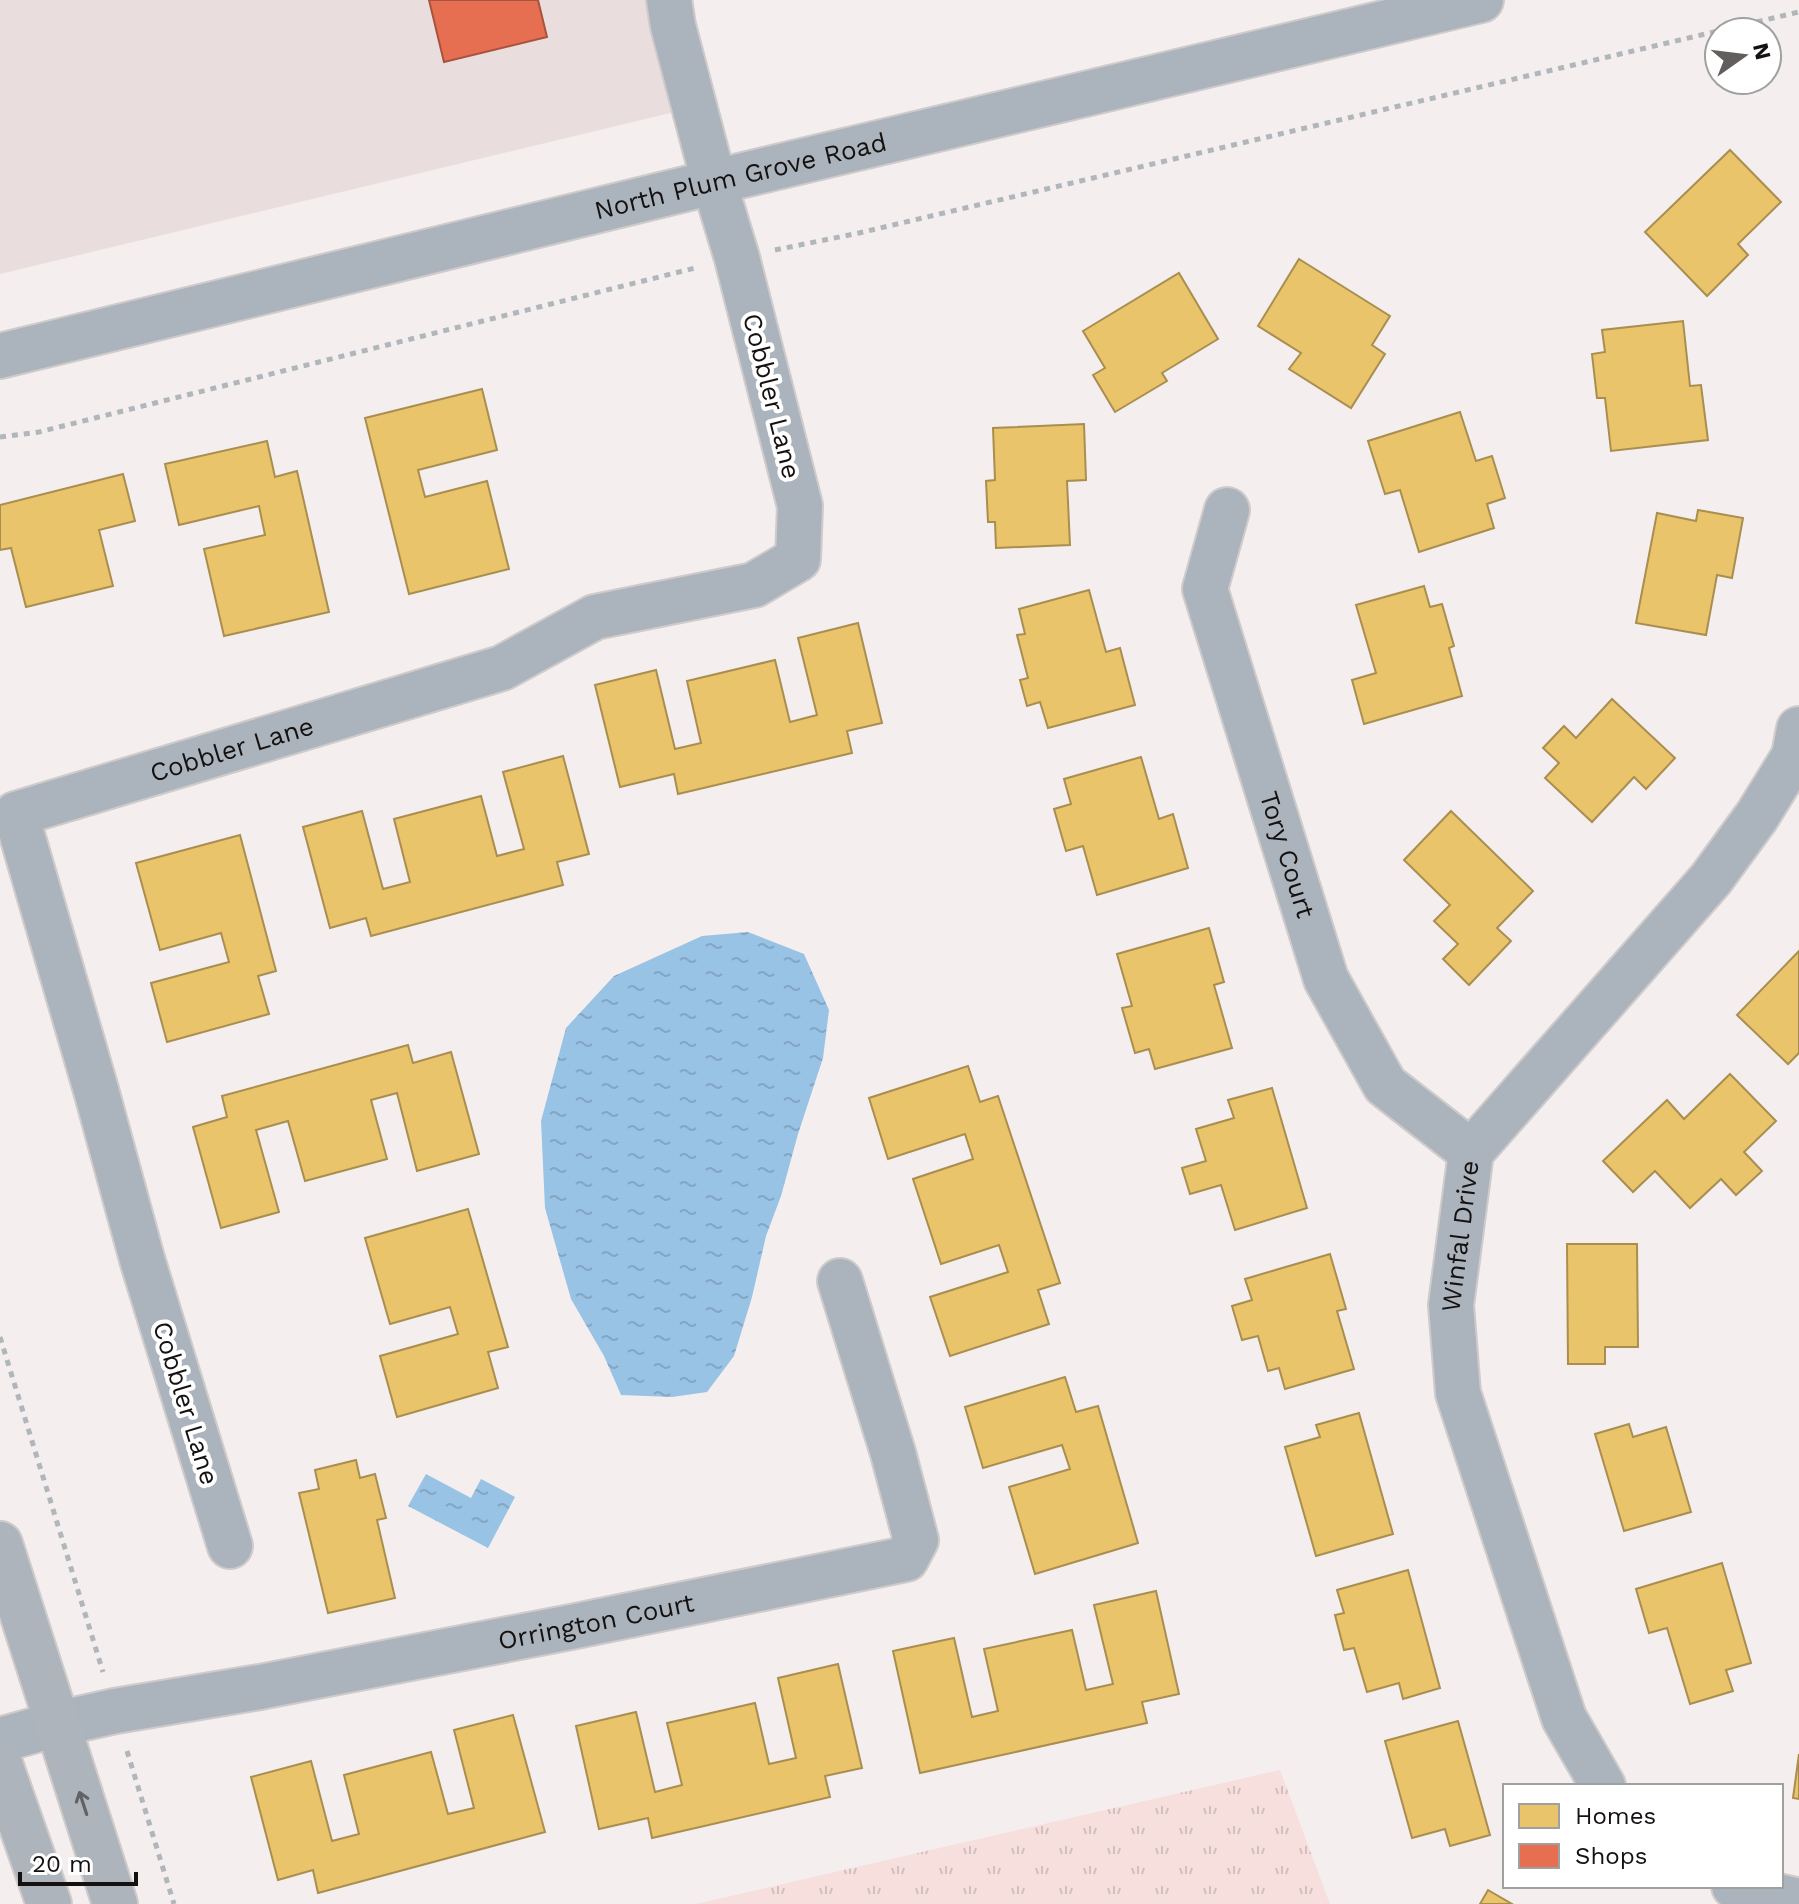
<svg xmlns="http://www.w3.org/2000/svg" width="1799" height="1904" font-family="'Work Sans',sans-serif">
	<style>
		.built { fill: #eadddd }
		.park { fill: url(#park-tufts) }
		.water { fill: url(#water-ripples) }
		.homes { fill: #e9c46a; stroke: #a98e4f; stroke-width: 2 }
		.shops { fill: #e76f51; stroke: #a8533e; stroke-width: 2 }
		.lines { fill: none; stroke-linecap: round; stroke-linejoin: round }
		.minor-casing { stroke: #cfcbcb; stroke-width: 48 }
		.major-casing { stroke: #cfcbcb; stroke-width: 48 }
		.path { stroke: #b1b6bb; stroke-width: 5; stroke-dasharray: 6 6; stroke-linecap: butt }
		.minor { stroke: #abb4bd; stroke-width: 44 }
		.major { stroke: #adb4bb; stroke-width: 44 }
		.oneway { stroke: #616266 }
		.labels { text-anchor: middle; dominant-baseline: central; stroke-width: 8; stroke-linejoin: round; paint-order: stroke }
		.street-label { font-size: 26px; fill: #151111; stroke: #fff }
	</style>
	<defs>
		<pattern id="park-tufts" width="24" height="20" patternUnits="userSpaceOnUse" patternTransform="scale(2)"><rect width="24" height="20" fill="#f6dfdc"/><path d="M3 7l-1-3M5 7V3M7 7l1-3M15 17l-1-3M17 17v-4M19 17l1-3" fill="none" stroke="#d2bebc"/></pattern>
		<pattern id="water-ripples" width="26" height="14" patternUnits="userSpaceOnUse" patternTransform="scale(2)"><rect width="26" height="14" fill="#98c3e5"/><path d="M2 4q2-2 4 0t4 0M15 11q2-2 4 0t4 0" fill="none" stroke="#82a6c3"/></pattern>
	</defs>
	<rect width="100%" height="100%" fill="#f4eeee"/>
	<polygon class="built" points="0,0 666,0 687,109 0,274"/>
	<polygon class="park" points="1280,1770 1330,1904 696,1904"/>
	<g class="water">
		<polygon points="748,932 804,954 829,1010 823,1058 798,1134 781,1196 766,1236 752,1297 734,1356 707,1392 672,1397 621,1395 604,1356 571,1299 545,1208 541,1121 566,1028 614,976 702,936"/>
		<polygon points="426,1474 471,1498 481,1479 515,1497 488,1548 408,1506"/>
	</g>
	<g class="homes">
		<polygon points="1730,150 1781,202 1738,244 1748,255 1707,296 1645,232"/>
		<polygon points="1299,259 1390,316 1372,345 1385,354 1351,408 1289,369 1301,353 1258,326"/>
		<polygon points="1179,273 1218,339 1162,373 1167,381 1115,412 1093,375 1105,368 1083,331"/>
		<polygon points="1683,321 1690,386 1701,385 1708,440 1611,451 1605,398 1597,398 1592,354 1605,352 1602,330"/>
		<polygon points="482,389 497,450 418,470 425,497 487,481 509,569 409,594 365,418"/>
		<polygon points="1460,412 1476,461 1492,456 1505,498 1487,504 1494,528 1419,552 1400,490 1385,494 1368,441"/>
		<polygon points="1084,424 1086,480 1067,481 1070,545 996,548 995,522 988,522 986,481 995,480 993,428"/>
		<polygon points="267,441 275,477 297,471 329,612 224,636 204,549 265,535 259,506 179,525 165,464"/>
		<polygon points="123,474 135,521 99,530 113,586 26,607 11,548 0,550 0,505"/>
		<polygon points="1698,510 1743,518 1732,578 1717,575 1706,635 1636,623 1657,513 1696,521"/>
		<polygon points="1424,586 1430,607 1442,604 1454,646 1449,648 1462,696 1364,724 1352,680 1376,673 1356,605"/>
		<polygon points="1089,590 1106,652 1120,648 1135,705 1048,728 1040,702 1027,706 1020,680 1028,678 1017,635 1025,634 1019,609"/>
		<polygon points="858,623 882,723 847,731 852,753 678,794 674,774 620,787 595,685 656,670 675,749 701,743 687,681 775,660 790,722 817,715 798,638"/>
		<polygon points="1612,699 1675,758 1646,789 1634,777 1592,822 1545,778 1559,763 1543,748 1564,726 1576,738"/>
		<polygon points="563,756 589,854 557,862 563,885 371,936 366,918 330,928 303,827 362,811 383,889 410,882 394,819 481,796 497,856 524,849 503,772"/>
		<polygon points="1141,757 1159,819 1173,814 1188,868 1097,895 1083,846 1066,851 1054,809 1071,804 1064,779"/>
		<polygon points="1451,811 1533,891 1497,928 1511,941 1469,985 1443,959 1458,944 1434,921 1450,905 1404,860"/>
		<polygon points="240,835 276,971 258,976 269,1014 167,1042 151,983 229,962 221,933 160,950 136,863"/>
		<polygon points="1209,928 1224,982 1214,985 1232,1048 1155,1069 1149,1049 1135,1053 1122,1008 1132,1006 1117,954"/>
		<polygon points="1799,951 1799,1053 1788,1064 1737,1015"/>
		<polygon points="408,1045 413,1063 451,1052 479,1154 417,1171 397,1093 371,1100 387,1159 305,1181 288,1121 256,1130 279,1212 221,1228 193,1127 227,1117 222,1096"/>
		<polygon points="968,1066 980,1102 998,1096 1060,1283 1038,1290 1049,1324 950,1356 930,1297 1008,1272 999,1245 941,1264 913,1179 973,1159 965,1134 888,1159 869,1098"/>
		<polygon points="1730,1074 1776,1121 1744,1152 1762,1171 1736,1195 1721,1179 1690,1208 1655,1171 1633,1192 1603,1161 1667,1100 1684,1119"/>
		<polygon points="1272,1088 1307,1208 1235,1230 1221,1185 1190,1194 1182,1168 1206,1161 1196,1129 1234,1118 1228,1100"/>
		<polygon points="468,1209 508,1347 488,1352 498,1388 397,1417 380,1356 458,1334 450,1307 390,1324 365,1238"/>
		<polygon points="1567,1244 1637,1244 1638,1347 1605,1347 1605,1364 1568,1364"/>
		<polygon points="1330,1254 1346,1309 1337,1311 1354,1369 1285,1389 1279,1368 1268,1371 1258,1336 1242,1340 1232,1306 1252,1300 1245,1279"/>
		<polygon points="1065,1377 1076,1412 1098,1406 1138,1543 1035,1574 1009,1487 1070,1469 1062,1445 983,1468 965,1407"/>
		<polygon points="1359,1413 1393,1534 1316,1556 1285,1447 1320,1437 1316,1425"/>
		<polygon points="1629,1424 1633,1437 1666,1427 1691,1512 1624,1531 1595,1434"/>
		<polygon points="356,1460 360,1478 375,1474 386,1518 377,1520 395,1598 328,1613 299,1493 319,1489 315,1470"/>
		<polygon points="1722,1563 1751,1663 1726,1670 1733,1691 1690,1704 1667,1628 1649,1633 1636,1589"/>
		<polygon points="1408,1570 1440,1688 1403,1699 1399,1683 1367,1692 1354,1648 1344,1650 1335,1615 1344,1613 1337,1590"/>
		<polygon points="1156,1591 1179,1694 1142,1702 1147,1723 920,1773 893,1651 954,1638 972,1717 998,1711 984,1649 1072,1630 1086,1690 1113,1684 1094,1605"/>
		<polygon points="838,1664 862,1768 825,1776 830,1797 652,1838 648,1818 599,1829 576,1726 636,1712 655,1792 682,1785 667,1723 755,1703 769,1764 796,1758 778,1678"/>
		<polygon points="513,1715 545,1832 318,1893 313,1870 278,1880 251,1777 311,1761 332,1841 359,1834 344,1775 431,1752 448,1814 474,1808 454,1730"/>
		<polygon points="1458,1721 1490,1835 1450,1846 1445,1829 1412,1838 1385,1741"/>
		<polygon points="1799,1754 1799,1799 1793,1798"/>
		<polygon points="1488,1890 1512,1904 1480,1904"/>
	</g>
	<polygon class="shops" points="429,0 538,0 547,37 444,62"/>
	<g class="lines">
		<defs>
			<g id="minor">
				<path id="s1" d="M0 356 714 182 1481 0"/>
				<path id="s2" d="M1227 510 1205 589 1326 979 1385 1085 1471 1152"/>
				<path id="s3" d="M230 1546 142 1259 96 1090 16 814 502 668 595 617 754 585 798 559 800 506 737 258 714 182 673 26 669 0"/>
				<path id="s4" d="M0 1740 57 1724 115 1711 260 1687 571 1627 906 1559 916 1540 893 1453 840 1281"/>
				<path id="s5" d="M1603 1786 1564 1718 1458 1393 1451 1305 1471 1152 1711 879 1757 816 1794 756 1799 729"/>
				<polyline points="1734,1886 1799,1901"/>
			</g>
			<g id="major">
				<polyline points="0,1544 115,1904"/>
				<polyline points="0,1764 49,1904"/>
			</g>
		</defs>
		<use href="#minor" class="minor-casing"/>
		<use href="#major" class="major-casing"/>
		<g class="path">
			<polyline points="775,250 859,233 1799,12"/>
			<polyline points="0,437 39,432 699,267"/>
			<polyline points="0,1337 103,1672"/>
			<polyline points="127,1751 174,1904"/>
		</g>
		<use href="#minor" class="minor"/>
		<use href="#major" class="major"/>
	</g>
	<defs><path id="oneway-shaft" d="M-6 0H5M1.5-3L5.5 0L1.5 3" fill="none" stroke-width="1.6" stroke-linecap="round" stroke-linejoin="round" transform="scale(2)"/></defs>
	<use class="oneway" href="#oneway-shaft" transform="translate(83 1803) rotate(-108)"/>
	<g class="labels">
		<g class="street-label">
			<text stroke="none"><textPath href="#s1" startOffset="762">North Plum Grove Road</textPath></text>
			<text transform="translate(772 396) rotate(76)">Cobbler Lane</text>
			<text stroke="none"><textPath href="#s3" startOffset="988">Cobbler Lane</textPath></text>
			<text stroke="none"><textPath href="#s2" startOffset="360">Tory Court</textPath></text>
			<text stroke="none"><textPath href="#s5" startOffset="578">Winfal Drive</textPath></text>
			<text transform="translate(186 1403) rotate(73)">Cobbler Lane</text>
			<text stroke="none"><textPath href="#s4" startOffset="608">Orrington Court</textPath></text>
		</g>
	</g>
	<rect x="1503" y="1784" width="280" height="104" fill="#ffffff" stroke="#a1a0a0" stroke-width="2"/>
	<rect x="1519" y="1804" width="40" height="24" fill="#e9c46a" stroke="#a1a0a0" stroke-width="2"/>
	<text x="1575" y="1824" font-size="24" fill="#151111">Homes</text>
	<rect x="1519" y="1844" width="40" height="24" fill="#e76f51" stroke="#a1a0a0" stroke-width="2"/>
	<text x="1575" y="1864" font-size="24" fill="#151111">Shops</text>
	<g transform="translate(1743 56) rotate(76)"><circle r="38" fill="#ffffff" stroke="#a1a0a0" stroke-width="2"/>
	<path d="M0-6L14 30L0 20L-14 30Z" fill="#635e5e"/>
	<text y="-12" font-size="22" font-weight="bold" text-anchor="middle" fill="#151111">N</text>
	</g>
	<path d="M20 1872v12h116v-12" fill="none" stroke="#151111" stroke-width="4"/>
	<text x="32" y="1872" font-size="24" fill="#151111" stroke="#ffffff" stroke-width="6" paint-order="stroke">20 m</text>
</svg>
